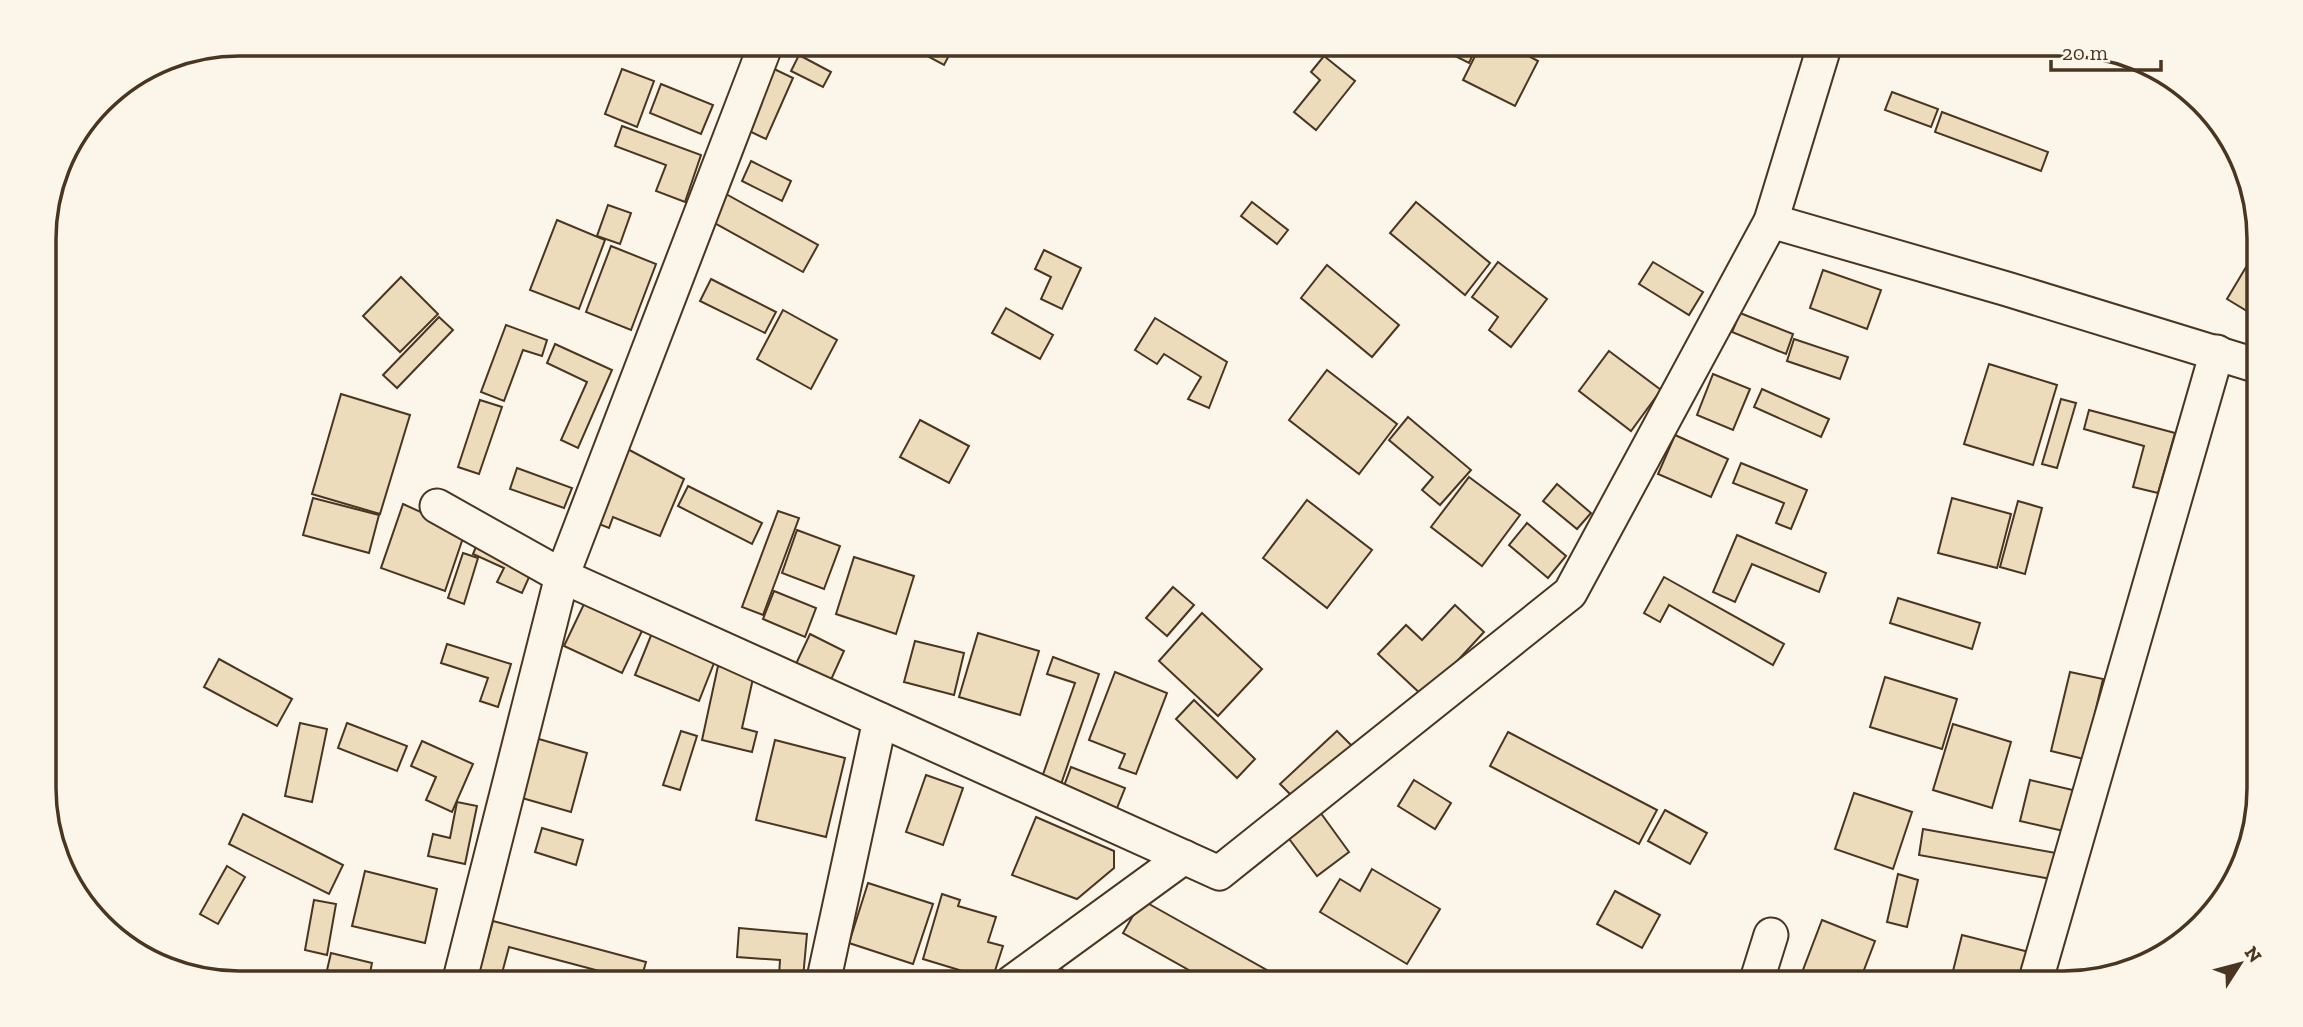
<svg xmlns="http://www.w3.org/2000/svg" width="2303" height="1027" font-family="'Zilla Slab',serif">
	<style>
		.building { fill: #ecdcbc; stroke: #4a3520; stroke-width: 2 }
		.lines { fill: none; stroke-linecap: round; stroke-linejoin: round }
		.street-casing { stroke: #4a3520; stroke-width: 37 }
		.street { stroke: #fbf6e9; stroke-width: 33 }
		.rim { fill: none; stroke: #4a3520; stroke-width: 3.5 }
	</style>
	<rect width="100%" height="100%" fill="#fbf6e9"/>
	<g class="building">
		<polygon points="905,44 955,44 944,65"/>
		<polygon points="1449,44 1478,44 1469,63 1445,51"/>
		<polygon points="1481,44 1506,44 1538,61 1515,106 1463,80"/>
		<polygon points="799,55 831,72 823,87 791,71"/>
		<polygon points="1324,56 1355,81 1316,130 1294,112 1320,80 1311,72"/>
		<polygon points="772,68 793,78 766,139 745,129"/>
		<polygon points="622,69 654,81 637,127 605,114"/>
		<polygon points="661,84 713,105 701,134 650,113"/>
		<polygon points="1892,92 1938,109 1931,127 1885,110"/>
		<polygon points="1942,112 2048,152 2041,171 1935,132"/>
		<polygon points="622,126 701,155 685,202 656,191 666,165 615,146"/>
		<polygon points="751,161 791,181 782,201 742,181"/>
		<polygon points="726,194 818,245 803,272 711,221"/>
		<polygon points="1252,202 1288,230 1277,244 1241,216"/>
		<polygon points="1416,202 1490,263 1465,295 1390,233"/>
		<polygon points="608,205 631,213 620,244 597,236"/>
		<polygon points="557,220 605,240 579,309 530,290"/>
		<polygon points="611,246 656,264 631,330 586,312"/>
		<polygon points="2258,247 2258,303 2252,314 2227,299"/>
		<polygon points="1044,250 1081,268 1062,309 1041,299 1051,277 1035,269"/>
		<polygon points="1498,262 1547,299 1511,347 1489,330 1498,317 1472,297"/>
		<polygon points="1653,262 1703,292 1689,315 1639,284"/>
		<polygon points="1327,265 1399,325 1372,357 1301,298"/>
		<polygon points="1823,270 1881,290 1867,329 1810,308"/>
		<polygon points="401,277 438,314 400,352 363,316"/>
		<polygon points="711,279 776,312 765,333 700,301"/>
		<polygon points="1006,308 1053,335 1040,359 992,333"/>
		<polygon points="783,310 837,340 811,389 757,359"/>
		<polygon points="1740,313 1793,334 1786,354 1732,332"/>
		<polygon points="439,317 453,330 397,388 383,375"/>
		<polygon points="1155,318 1227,362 1209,408 1188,399 1201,377 1164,354 1157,364 1135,350"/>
		<polygon points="506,325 547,340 542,356 523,350 504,401 481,392"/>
		<polygon points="1794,339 1848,357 1840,379 1787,361"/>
		<polygon points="555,344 612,370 578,448 561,440 587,382 547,363"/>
		<polygon points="1609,351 1661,390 1631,431 1579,391"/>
		<polygon points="1989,364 2057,385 2033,465 1964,444"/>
		<polygon points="1327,370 1397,424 1359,474 1289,420"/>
		<polygon points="1713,374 1750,389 1733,430 1697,415"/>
		<polygon points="1762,389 1829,419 1821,437 1754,407"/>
		<polygon points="341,394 410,415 380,514 312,494"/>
		<polygon points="2061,399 2076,403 2057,468 2042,464"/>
		<polygon points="480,400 502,407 479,474 458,467"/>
		<polygon points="2089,410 2175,433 2158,493 2133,487 2144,446 2084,429"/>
		<polygon points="1408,417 1471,470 1440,505 1422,490 1433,477 1389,440"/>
		<polygon points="920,420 969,446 949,483 900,457"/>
		<polygon points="1675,435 1728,459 1711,497 1658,474"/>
		<polygon points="620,445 684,479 660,536 613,517 609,528 589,520"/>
		<polygon points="1741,463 1807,490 1791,529 1776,523 1784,503 1733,483"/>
		<polygon points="517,468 572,488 564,508 510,489"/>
		<polygon points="1469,477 1520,515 1482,566 1431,527"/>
		<polygon points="1557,484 1591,513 1577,529 1543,501"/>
		<polygon points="688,486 762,523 752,544 678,506"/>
		<polygon points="313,498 379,515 369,553 303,535"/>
		<polygon points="1952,498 2011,514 1997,568 1938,553"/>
		<polygon points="1307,500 1372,550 1327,608 1263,558"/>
		<polygon points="2018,501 2042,508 2025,574 2000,567"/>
		<polygon points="403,504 465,532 445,591 381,568"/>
		<polygon points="778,511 799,518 763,615 742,607"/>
		<polygon points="1527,523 1566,556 1548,578 1509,545"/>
		<polygon points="797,530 840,546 824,589 782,573"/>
		<polygon points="1737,535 1826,573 1819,592 1752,564 1735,602 1713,592"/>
		<polygon points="478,542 534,566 522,593 497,582 504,568 473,554"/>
		<polygon points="463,553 478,558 464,604 448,598"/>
		<polygon points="854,557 914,576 896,634 836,614"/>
		<polygon points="1664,577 1784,644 1773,665 1669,605 1660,622 1644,613"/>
		<polygon points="1173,587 1194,605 1167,636 1146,618"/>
		<polygon points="774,591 816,608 805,637 763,619"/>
		<polygon points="1898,598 1980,623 1972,649 1890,623"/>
		<polygon points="584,604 642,631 622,673 564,646"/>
		<polygon points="1455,605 1484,632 1424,697 1378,654 1406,625 1422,640"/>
		<polygon points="1202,613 1262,669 1218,716 1159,661"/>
		<polygon points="652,633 716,658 699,701 635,675"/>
		<polygon points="978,633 1039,651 1020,715 959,697"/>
		<polygon points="810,634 844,651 830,682 795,666"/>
		<polygon points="915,641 964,653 954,695 904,682"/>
		<polygon points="447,644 511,664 498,707 480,701 488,678 441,663"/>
		<polygon points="1053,657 1099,674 1059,790 1040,783 1075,683 1047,674"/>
		<polygon points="219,659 292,699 277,726 204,687"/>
		<polygon points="718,666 754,674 742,728 757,732 752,752 702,740"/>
		<polygon points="1115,672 1167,693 1136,774 1119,768 1125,754 1089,740"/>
		<polygon points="2070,672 2103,679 2084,759 2051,751"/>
		<polygon points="1885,677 1957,699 1942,749 1870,727"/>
		<polygon points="1194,700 1255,759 1237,778 1176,719"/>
		<polygon points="300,723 327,729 312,802 285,796"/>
		<polygon points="347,723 407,746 397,771 338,748"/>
		<polygon points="1953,724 2011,742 1992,808 1933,790"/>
		<polygon points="681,731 697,736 680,790 663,785"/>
		<polygon points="1337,731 1353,747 1296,800 1280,784"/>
		<polygon points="1508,732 1657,810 1639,844 1490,766"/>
		<polygon points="532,737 587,753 571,812 515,796"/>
		<polygon points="775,740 845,758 826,837 756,820"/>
		<polygon points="422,741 473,764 452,812 426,800 436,777 411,766"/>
		<polygon points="1071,767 1125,788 1115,813 1061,794"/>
		<polygon points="926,775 963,788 943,845 906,832"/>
		<polygon points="1414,780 1451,803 1435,829 1398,806"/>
		<polygon points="2030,780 2077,791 2068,832 2020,821"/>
		<polygon points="1854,793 1912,812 1893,869 1835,849"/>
		<polygon points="457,802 477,806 465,864 428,856 433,834 450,838"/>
		<polygon points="1665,810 1707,833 1690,864 1648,841"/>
		<polygon points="1320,812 1349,852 1317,876 1287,836"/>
		<polygon points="243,814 343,865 329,894 229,844"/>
		<polygon points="1036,817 1114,851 1114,868 1077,899 1012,875"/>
		<polygon points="542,828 583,840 576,865 535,852"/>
		<polygon points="1923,829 2056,853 2051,879 1919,855"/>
		<polygon points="227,866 245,877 218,924 200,914"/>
		<polygon points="1372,869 1440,909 1407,964 1320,912 1340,879 1360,891"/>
		<polygon points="365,871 437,889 425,943 352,926"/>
		<polygon points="1898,874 1918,880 1907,927 1887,922"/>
		<polygon points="868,883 933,904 913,964 849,943"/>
		<polygon points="1615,891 1660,915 1642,948 1597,924"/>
		<polygon points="942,894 960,900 958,906 996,917 988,942 1003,946 992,980 923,959"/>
		<polygon points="314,900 336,904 327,955 305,950"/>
		<polygon points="1142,900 1290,983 1212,983 1123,933"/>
		<polygon points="1822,920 1875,941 1859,983 1798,983"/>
		<polygon points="493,921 646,962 640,983 621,983 622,977 509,947 501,977 510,979 509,983 476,983"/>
		<polygon points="739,928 807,934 803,978 779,976 780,960 737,957"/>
		<polygon points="1962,935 2029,952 2021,983 1950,983"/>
		<polygon points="331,953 372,963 368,983 324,983"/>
		<polygon points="1053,963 1083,983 1039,983"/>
	</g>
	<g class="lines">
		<defs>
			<g id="street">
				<polyline points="1771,221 2007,289 2258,366"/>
				<polyline points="437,506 562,576 1219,873 1570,593 1771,221 1825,44"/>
				<polyline points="459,983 562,576 766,44"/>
				<polyline points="823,983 880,720"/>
				<polyline points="1011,983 1184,857"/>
				<polyline points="1756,983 1771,935"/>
				<polyline points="2035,983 2217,352"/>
			</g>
		</defs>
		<use href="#street" class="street-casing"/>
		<use href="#street" class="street"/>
	</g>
	<path d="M0 0H2303V1027H0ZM239 56H2064A183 183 0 0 1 2247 239V788A183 183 0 0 1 2064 971H239A183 183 0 0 1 56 788V239A183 183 0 0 1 239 56Z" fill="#fbf6e9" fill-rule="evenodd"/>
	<path class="rim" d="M239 56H2064A183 183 0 0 1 2247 239V788A183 183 0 0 1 2064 971H239A183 183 0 0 1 56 788V239A183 183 0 0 1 239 56Z"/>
	<g transform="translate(2240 964) rotate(54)" stroke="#fbf6e9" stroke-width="5" paint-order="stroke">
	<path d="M0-5L12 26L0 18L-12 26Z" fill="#4a3520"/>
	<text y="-10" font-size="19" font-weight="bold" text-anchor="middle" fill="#4a3520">N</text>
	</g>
	<path d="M2051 60v10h110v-10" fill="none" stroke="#4a3520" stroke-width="3.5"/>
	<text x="2062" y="60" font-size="21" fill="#4a3520" stroke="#fbf6e9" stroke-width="5" paint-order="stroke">20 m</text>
</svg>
